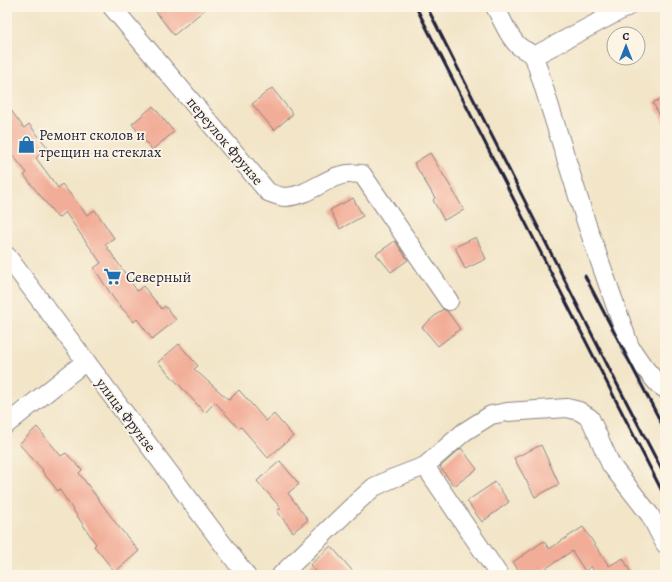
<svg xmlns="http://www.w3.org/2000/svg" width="672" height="582" font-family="Alegreya,serif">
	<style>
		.building { fill: #f2ad98 }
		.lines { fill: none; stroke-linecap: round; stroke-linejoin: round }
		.minor-casing { stroke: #8a8482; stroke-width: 20 }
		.minor { stroke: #fff; stroke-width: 18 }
		.rail { stroke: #22223b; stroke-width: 3 }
		.labels { text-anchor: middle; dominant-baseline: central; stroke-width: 3.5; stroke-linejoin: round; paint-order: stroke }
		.poi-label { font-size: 15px; fill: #22223b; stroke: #fcf5e5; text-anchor: start }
		.street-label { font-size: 15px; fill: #22223b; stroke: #fcf5e5 }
	</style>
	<rect width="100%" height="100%" fill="#fcf5e5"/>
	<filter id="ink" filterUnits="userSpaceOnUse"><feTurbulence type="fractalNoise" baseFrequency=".025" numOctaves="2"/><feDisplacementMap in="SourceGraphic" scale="8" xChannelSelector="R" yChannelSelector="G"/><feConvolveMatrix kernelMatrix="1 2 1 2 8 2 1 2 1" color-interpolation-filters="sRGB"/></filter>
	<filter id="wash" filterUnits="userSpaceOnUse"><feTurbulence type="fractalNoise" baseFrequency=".012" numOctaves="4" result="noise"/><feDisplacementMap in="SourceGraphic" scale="16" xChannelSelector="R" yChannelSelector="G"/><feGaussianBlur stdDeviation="0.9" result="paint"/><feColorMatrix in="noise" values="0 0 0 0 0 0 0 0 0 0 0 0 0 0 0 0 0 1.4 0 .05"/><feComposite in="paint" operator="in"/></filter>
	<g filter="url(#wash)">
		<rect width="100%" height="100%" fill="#f2e5c8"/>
		<g id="blocks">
			<g class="building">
				<polygon points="162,7 208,7 174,35 156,12"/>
				<polygon points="272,88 293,114 274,130 252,104"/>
				<polygon points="665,96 665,125 653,103"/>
				<polygon points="7,105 24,128 29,124 48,148 36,158 58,188 62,184 87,215 95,210 114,238 105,244 137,291 143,286 162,309 165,306 176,320 152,339 137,319 134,322 114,299 94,268 101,263 65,212 58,218 24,175 27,173 7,148"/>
				<polygon points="153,106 174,132 152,150 132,124"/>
				<polygon points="430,153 452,189 464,210 444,220 433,200 435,198 414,163"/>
				<polygon points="353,198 363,216 340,229 330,210"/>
				<polygon points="476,237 486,259 465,269 455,247"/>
				<polygon points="395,241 408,260 391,272 376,254"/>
				<polygon points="443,309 447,311 460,329 438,346 422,327"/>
				<polygon points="179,344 198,366 194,369 229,400 239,390 266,421 274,414 293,436 268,458 241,427 239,429 215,402 205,413 158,362"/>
				<polygon points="37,427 61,456 66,453 82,470 79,473 118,526 139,551 115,572 94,546 96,544 59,489 58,491 42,471 43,470 19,444"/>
				<polygon points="541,445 559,484 535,497 514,458"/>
				<polygon points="461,448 477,469 454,486 440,467"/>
				<polygon points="280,461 299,484 288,493 308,520 293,532 277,511 281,508 257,481"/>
				<polygon points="495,482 509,502 482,522 467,501"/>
				<polygon points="583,527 609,566 623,558 632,575 592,575 595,573 591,566 585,571 572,551 536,575 522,575 513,562 544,541 549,549"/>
				<polygon points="331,546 356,575 319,575 310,565"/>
			</g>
		</g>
	</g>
	<g filter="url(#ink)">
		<use href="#blocks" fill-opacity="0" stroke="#8a8482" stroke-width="1"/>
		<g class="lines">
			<defs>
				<g id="minor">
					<path d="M112 7 268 192C273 194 280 197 286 197 315 195 331 169 362 174L449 301"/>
					<path d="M495 7C502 19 510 40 520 47 525 51 530 52 534 56L586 222 630 347 643 366 658 384 665 389"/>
					<polyline points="534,56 627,7"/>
					<polyline points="7,256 246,575"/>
					<polyline points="7,424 86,361"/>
					<polyline points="425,466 499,575"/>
					<polyline points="281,575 357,502 374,487 391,479 425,466 464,432 491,415 507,412 567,408 579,411 590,418 611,465 650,515 665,544"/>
				</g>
			</defs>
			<use href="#minor" class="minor-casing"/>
			<use href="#minor" class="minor"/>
			<g class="rail">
				<polyline points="416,7 665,497"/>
				<polyline points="427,7 615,380 665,476"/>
				<polyline points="585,276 665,430"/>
			</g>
		</g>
	</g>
	<defs>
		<symbol id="shop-bare" viewBox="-9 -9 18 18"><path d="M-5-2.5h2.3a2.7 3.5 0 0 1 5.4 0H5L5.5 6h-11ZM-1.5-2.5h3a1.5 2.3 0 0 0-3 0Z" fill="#1f6fb2" stroke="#fcf5e5" stroke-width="2.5" paint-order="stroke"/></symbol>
		<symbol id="supermarket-bare" viewBox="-9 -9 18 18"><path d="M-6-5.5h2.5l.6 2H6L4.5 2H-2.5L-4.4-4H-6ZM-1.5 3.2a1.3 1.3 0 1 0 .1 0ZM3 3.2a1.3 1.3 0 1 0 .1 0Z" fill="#1f6fb2" stroke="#fcf5e5" stroke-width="2.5" paint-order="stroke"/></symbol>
	</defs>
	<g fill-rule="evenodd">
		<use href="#shop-bare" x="14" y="132" width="25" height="25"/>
		<use href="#supermarket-bare" x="100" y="264" width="25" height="25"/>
	</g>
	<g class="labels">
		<g class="poi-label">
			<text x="39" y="135">Ремонт сколов и<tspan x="39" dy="17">трещин на стеклах</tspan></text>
			<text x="126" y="277">Северный</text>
		</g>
		<g class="street-label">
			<text transform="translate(225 141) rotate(50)">переулок Фрунзе</text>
			<text transform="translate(126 415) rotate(53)">улица Фрунзе</text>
		</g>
	</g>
	<rect width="672" height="582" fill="none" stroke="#fcf5e5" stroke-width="24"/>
	<g transform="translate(626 46)"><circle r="19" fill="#fcf5e5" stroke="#a5a1a1"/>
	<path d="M0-3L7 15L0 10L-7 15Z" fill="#1f6fb2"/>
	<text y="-6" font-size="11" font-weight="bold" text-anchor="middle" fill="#22223b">С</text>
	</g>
</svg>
